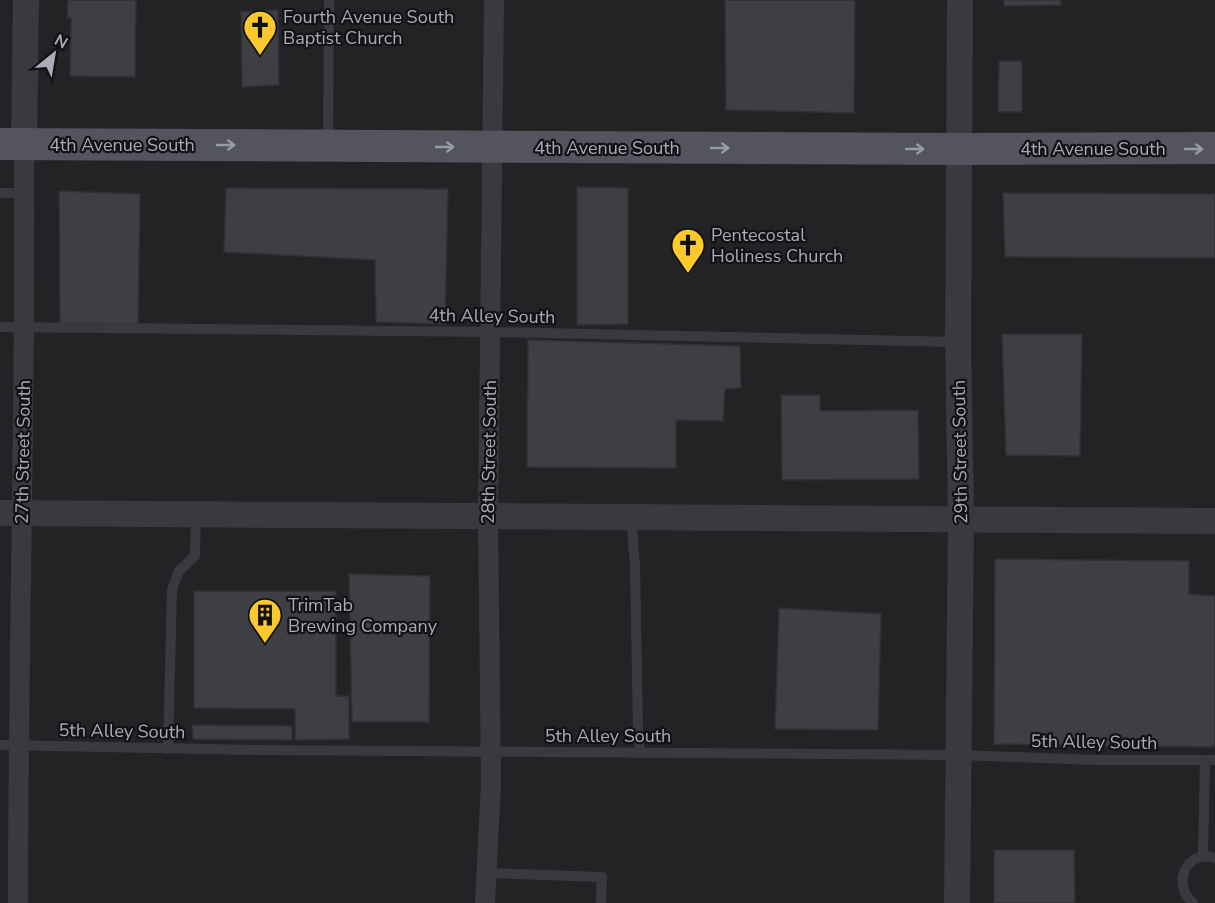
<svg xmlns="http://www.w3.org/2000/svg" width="1215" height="903" font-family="'Nunito Sans',sans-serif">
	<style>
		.built { fill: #232326 }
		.building { fill: #3e3f43; stroke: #313135; stroke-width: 1.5 }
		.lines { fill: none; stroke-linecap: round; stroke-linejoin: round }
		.service { stroke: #393a40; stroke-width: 10 }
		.minor { stroke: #393a40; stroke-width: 20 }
		.tertiary { stroke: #393a40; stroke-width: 26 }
		.primary { stroke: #53545d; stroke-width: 32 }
		.oneway { stroke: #979aa7 }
		.labels { text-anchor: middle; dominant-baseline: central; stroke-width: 4.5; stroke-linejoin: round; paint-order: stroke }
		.poi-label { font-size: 18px; fill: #a8acb9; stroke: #121214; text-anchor: start }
		.street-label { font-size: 18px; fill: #a8acb9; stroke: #121214 }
	</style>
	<rect width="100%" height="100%" fill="#171719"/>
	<rect class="built" x="0" y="0" width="1215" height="903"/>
	<g class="building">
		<polygon points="68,0 136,0 135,77 70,76 71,18 67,18"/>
		<polygon points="725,0 855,0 854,113 726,110"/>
		<polygon points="1004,0 1061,0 1061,5 1004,6"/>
		<polygon points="278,10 279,85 242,87 241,12"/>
		<polygon points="999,61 1022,61 1022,112 998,112"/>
		<polygon points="577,187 628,188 628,324 577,325"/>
		<polygon points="226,188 448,189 445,324 376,322 375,260 224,252"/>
		<polygon points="59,191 140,194 138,324 60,323"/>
		<polygon points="1003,193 1215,194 1215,258 1005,257"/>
		<polygon points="1002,334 1082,334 1080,456 1006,455"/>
		<polygon points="528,340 740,346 741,388 725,389 723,421 676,420 676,468 527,467"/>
		<polygon points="781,395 820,395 820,411 918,410 919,479 782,480"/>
		<polygon points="995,559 1189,561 1189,594 1215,596 1215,747 994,744"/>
		<polygon points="349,574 430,576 429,722 352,722"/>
		<polygon points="194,591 336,591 336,696 349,696 349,739 295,740 295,709 194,708"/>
		<polygon points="779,608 881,614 878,730 775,729"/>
		<polygon points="192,725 292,726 292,740 193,739"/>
		<polygon points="994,850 1074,850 1075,903 994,903"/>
	</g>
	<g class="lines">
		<g class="service">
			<polyline points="328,143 329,0"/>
			<polyline points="0,193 25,193"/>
			<polyline points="0,327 491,332 958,342"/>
			<polyline points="631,517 635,565 638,732 640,753"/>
			<polyline points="0,745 257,750 959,755 1095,760 1215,760"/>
			<polyline points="168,749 172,589 179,571 195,556 196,514"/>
			<polyline points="1203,856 1205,760"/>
			<polyline points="486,873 602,877 601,903"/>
			<path d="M1193 903C1171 884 1186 849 1215 858"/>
		</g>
		<g class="minor">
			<path d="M18 903C18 650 26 397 24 144"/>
			<polyline points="485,903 491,783 488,516 494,0"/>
		</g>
		<g class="tertiary">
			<polyline points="24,144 26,0"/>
			<polyline points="0,513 1215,521"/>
			<polyline points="957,903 961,519 958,342 960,0"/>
		</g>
		<polyline class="primary" points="0,144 960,149 1215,148"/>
	</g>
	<defs><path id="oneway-shaft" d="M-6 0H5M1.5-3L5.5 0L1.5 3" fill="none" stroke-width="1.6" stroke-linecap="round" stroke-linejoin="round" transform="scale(1.5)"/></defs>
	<g class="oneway">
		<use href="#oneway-shaft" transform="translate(226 145)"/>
		<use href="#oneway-shaft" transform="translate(445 147)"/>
		<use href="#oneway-shaft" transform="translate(720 148)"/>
		<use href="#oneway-shaft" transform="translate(915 149)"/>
		<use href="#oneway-shaft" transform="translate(1194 149)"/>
	</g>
	<defs>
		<symbol id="church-pin" viewBox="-11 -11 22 30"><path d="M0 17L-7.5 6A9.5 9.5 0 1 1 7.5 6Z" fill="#fbc92d" stroke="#121214"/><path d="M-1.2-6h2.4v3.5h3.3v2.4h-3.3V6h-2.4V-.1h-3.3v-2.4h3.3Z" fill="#111"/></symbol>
		<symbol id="building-pin" viewBox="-11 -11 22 30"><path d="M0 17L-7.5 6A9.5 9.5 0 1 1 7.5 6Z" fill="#fbc92d" stroke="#121214"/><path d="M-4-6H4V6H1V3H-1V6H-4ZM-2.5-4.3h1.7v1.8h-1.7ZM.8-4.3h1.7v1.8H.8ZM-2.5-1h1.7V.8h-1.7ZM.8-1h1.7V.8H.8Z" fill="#111"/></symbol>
	</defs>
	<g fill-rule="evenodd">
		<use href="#church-pin" x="241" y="8" width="38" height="52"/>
		<use href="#church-pin" x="669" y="226" width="38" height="52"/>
		<use href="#building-pin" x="246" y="596" width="38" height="52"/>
	</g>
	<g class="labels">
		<g class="poi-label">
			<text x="283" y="17">Fourth Avenue South<tspan x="283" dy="21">Baptist Church</tspan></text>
			<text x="711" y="235">Pentecostal<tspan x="711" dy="21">Holiness Church</tspan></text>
			<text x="288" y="605">TrimTab<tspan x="288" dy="21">Brewing Company</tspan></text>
		</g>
		<g class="street-label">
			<text x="122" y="145">4th Avenue South</text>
			<text x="607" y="148">4th Avenue South</text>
			<text x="1093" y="149">4th Avenue South</text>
			<text transform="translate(492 316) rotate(1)">4th Alley South</text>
			<text transform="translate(23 452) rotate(-89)">27th Street South</text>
			<text transform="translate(489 452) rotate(-89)">28th Street South</text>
			<text transform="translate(960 452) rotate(-91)">29th Street South</text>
			<text transform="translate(122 731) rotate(1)">5th Alley South</text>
			<text x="608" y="736">5th Alley South</text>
			<text transform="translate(1094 742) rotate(1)">5th Alley South</text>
		</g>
	</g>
	<g transform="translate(54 54) rotate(30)" stroke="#121214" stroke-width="4.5" paint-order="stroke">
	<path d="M0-4.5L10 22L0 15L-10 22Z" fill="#a8acb9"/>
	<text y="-9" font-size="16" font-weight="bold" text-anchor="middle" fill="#a8acb9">N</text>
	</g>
</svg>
